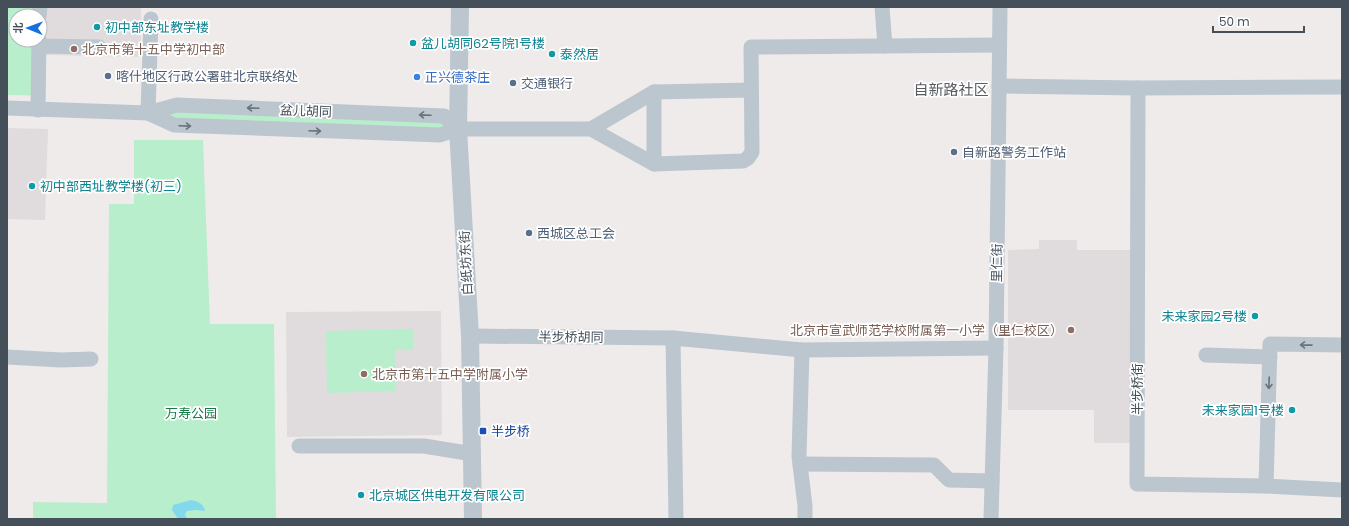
<svg xmlns="http://www.w3.org/2000/svg" width="1349" height="526" font-family="Poppins,'Noto Sans SC',sans-serif">
	<style>
		.education { fill: #e0dcdd; fill-rule: evenodd }
		.green { fill: #b8eecc }
		.water { fill: #84d8ec }
		.lines { fill: none; stroke-linecap: round; stroke-linejoin: round }
		.minor { stroke: #bcc6cf; stroke-width: 15 }
		.tertiary { stroke: #bcc6cf; stroke-width: 18 }
		.oneway { stroke: #68737c }
		.culture-dot { fill: #0f9aa8; stroke: #fff; stroke-width: 1.5 }
		.education-dot { fill: #8d6e63; stroke: #fff; stroke-width: 1.5 }
		.service-dot { fill: #5c6f8a; stroke: #fff; stroke-width: 1.5 }
		.shop-dot { fill: #3f7fe0; stroke: #fff; stroke-width: 1.5 }
		.transit-dot { fill: #1a4fb4; stroke: #fff; stroke-width: 1.5 }
		.labels { text-anchor: middle; dominant-baseline: central; stroke-width: 3.5; stroke-linejoin: round; paint-order: stroke }
		.culture-label { font-size: 13px; fill: #0d838f; stroke: #fff; text-anchor: start }
		.education-label { font-size: 13px; fill: #785e54; stroke: #fff; text-anchor: start }
		.service-label { font-size: 13px; fill: #4e5e75; stroke: #fff; text-anchor: start }
		.shop-label { font-size: 13px; fill: #366cbe; stroke: #fff; text-anchor: start }
		.street-label { font-size: 13px; fill: #444f59; stroke: #fff }
		.park-label { font-size: 13px; fill: #157a46; stroke: #fff }
		.transit-label { font-size: 13px; fill: #164399; stroke: #fff; text-anchor: start }
		.quarter-label { font-size: 15px; fill: #585c61; stroke: #fff }
	</style>
	<rect width="100%" height="100%" fill="#efebeb"/>
	<g class="education">
		<path d="M7 7H141V57L45 55V96L7 95ZM16 16H40V40H16Z"/>
		<polygon points="7,128 48,129 45,220 7,219"/>
		<polygon points="1039,240 1077,240 1077,250 1133,250 1133,443 1094,443 1094,410 1008,410 1008,250 1039,249"/>
		<polygon points="441,311 442,435 287,437 286,312"/>
	</g>
	<g class="green">
		<polygon points="7,7 33,7 33,16 16,16 16,40 33,40 31,95 7,95"/>
		<polygon points="177,105 444,116 458,129 174,125 148,113"/>
		<polygon points="134,140 203,140 210,324 274,324 276,519 33,519 33,502 107,503 109,204 134,204"/>
		<polygon points="413,329 413,350 395,350 396,391 327,393 326,331"/>
	</g>
	<path class="water" d="M191 500C199 502 203 503 205 511L196 510 187 511 185 514 187 519H176L177 517 172 510 173 505Z"/>
	<g class="lines">
		<g class="minor">
			<polyline points="882,7 885,46"/>
			<polyline points="39,16 40,7"/>
			<polyline points="39,46 99,47"/>
			<polyline points="999,86 1138,88 1342,87"/>
			<polyline points="1138,88 1137,484 1266,486 1342,490"/>
			<polyline points="654,92 751,90"/>
			<polyline points="7,108 148,113 177,105 444,116 458,129"/>
			<polyline points="38,110 39,40"/>
			<polyline points="148,113 174,125 440,135 458,129 591,129 654,164 743,161 748,158 752,152 751,47 999,45"/>
			<polyline points="148,113 151,19"/>
			<polyline points="591,129 654,92 654,164"/>
			<polyline points="470,336 673,338 802,350 996,348"/>
			<polyline points="673,338 676,519"/>
			<polyline points="802,350 799,456 805,506 805,519"/>
			<polyline points="1206,355 1270,357"/>
			<polyline points="7,357 61,360 91,359"/>
			<polyline points="299,446 424,446 473,454"/>
			<polyline points="800,464 934,465 949,480 992,481"/>
			<polyline points="1266,486 1270,344 1342,345"/>
			<polyline points="991,519 996,348 1000,7"/>
		</g>
		<polyline class="tertiary" points="460,7 458,129 470,336 473,519"/>
	</g>
	<defs><path id="oneway-shaft" d="M-6 0H5M1.5-3L5.5 0L1.5 3" fill="none" stroke-width="1.6" stroke-linecap="round" stroke-linejoin="round"/></defs>
	<g class="oneway">
		<use href="#oneway-shaft" transform="translate(253 108) rotate(-178)"/>
		<use href="#oneway-shaft" transform="translate(425 115) rotate(-178)"/>
		<use href="#oneway-shaft" transform="translate(185 126) rotate(2)"/>
		<use href="#oneway-shaft" transform="translate(315 131) rotate(2)"/>
		<use href="#oneway-shaft" transform="translate(1306 345) rotate(-179)"/>
		<use href="#oneway-shaft" transform="translate(1269 383) rotate(92)"/>
	</g>
	<g class="culture-dot">
		<circle cx="97" cy="27" r="4"/>
		<circle cx="413" cy="43" r="4"/>
		<circle cx="552" cy="54" r="4"/>
		<circle cx="32" cy="186" r="4"/>
		<circle cx="1255" cy="316" r="4"/>
		<circle cx="1292" cy="410" r="4"/>
		<circle cx="361" cy="495" r="4"/>
	</g>
	<g class="education-dot">
		<circle cx="74" cy="49" r="4"/>
		<circle cx="1071" cy="330" r="4"/>
		<circle cx="364" cy="374" r="4"/>
	</g>
	<g class="service-dot">
		<circle cx="108" cy="76" r="4"/>
		<circle cx="513" cy="83" r="4"/>
		<circle cx="954" cy="152" r="4"/>
		<circle cx="529" cy="233" r="4"/>
	</g>
	<circle class="shop-dot" cx="417" cy="77" r="4"/>
	<rect class="transit-dot" x="479" y="427" width="8" height="8" rx="2"/>
	<g class="labels">
		<g class="culture-label">
			<text x="105" y="27">初中部东址教学楼</text>
			<text x="421" y="43">盆儿胡同62号院1号楼</text>
			<text x="560" y="54">泰然居</text>
			<text x="40" y="186">初中部西址教学楼(初三)</text>
			<text x="1247" y="316" text-anchor="end">未来家园2号楼</text>
			<text x="1284" y="410" text-anchor="end">未来家园1号楼</text>
			<text x="369" y="495">北京城区供电开发有限公司</text>
		</g>
		<g class="education-label">
			<text x="82" y="49">北京市第十五中学初中部</text>
			<text x="1063" y="330" text-anchor="end">北京市宣武师范学校附属第一小学（里仁校区）</text>
			<text x="372" y="374">北京市第十五中学附属小学</text>
		</g>
		<g class="service-label">
			<text x="116" y="76">喀什地区行政公署驻北京联络处</text>
			<text x="521" y="83">交通银行</text>
			<text x="962" y="152">自新路警务工作站</text>
			<text x="537" y="233">西城区总工会</text>
		</g>
		<g class="shop-label">
			<text x="425" y="77">正兴德茶庄</text>
		</g>
		<g class="street-label">
			<text transform="translate(306 111) rotate(2)">盆儿胡同</text>
			<text transform="translate(466 263) rotate(-93)">白纸坊东街</text>
			<text transform="translate(997 263) rotate(-89)">里仁街</text>
			<text transform="translate(571 337) rotate(1)">半步桥胡同</text>
			<text transform="translate(1137 389) rotate(-90)">半步桥街</text>
		</g>
		<g class="park-label">
			<text x="191" y="413">万寿公园</text>
		</g>
		<g class="transit-label">
			<text x="491" y="431">半步桥</text>
		</g>
		<g class="quarter-label">
			<text x="951" y="89">自新路社区</text>
		</g>
	</g>
	<rect width="1349" height="526" fill="none" stroke="#444f59" stroke-width="16"/>
	<g transform="translate(28 28) rotate(271)"><circle r="19" fill="#ffffff" stroke="#b4b9bd"/>
	<path d="M0-3L7 15L0 10L-7 15Z" fill="#1670de"/>
	<text y="-6" font-size="11" font-weight="bold" text-anchor="middle" fill="#444f59">北</text>
	</g>
	<path d="M1213 26v6h91v-6" fill="none" stroke="#444f59" stroke-width="2"/>
	<text x="1219" y="26" font-size="12" fill="#444f59" stroke="#ffffff" stroke-width="3" paint-order="stroke">50 m</text>
</svg>
